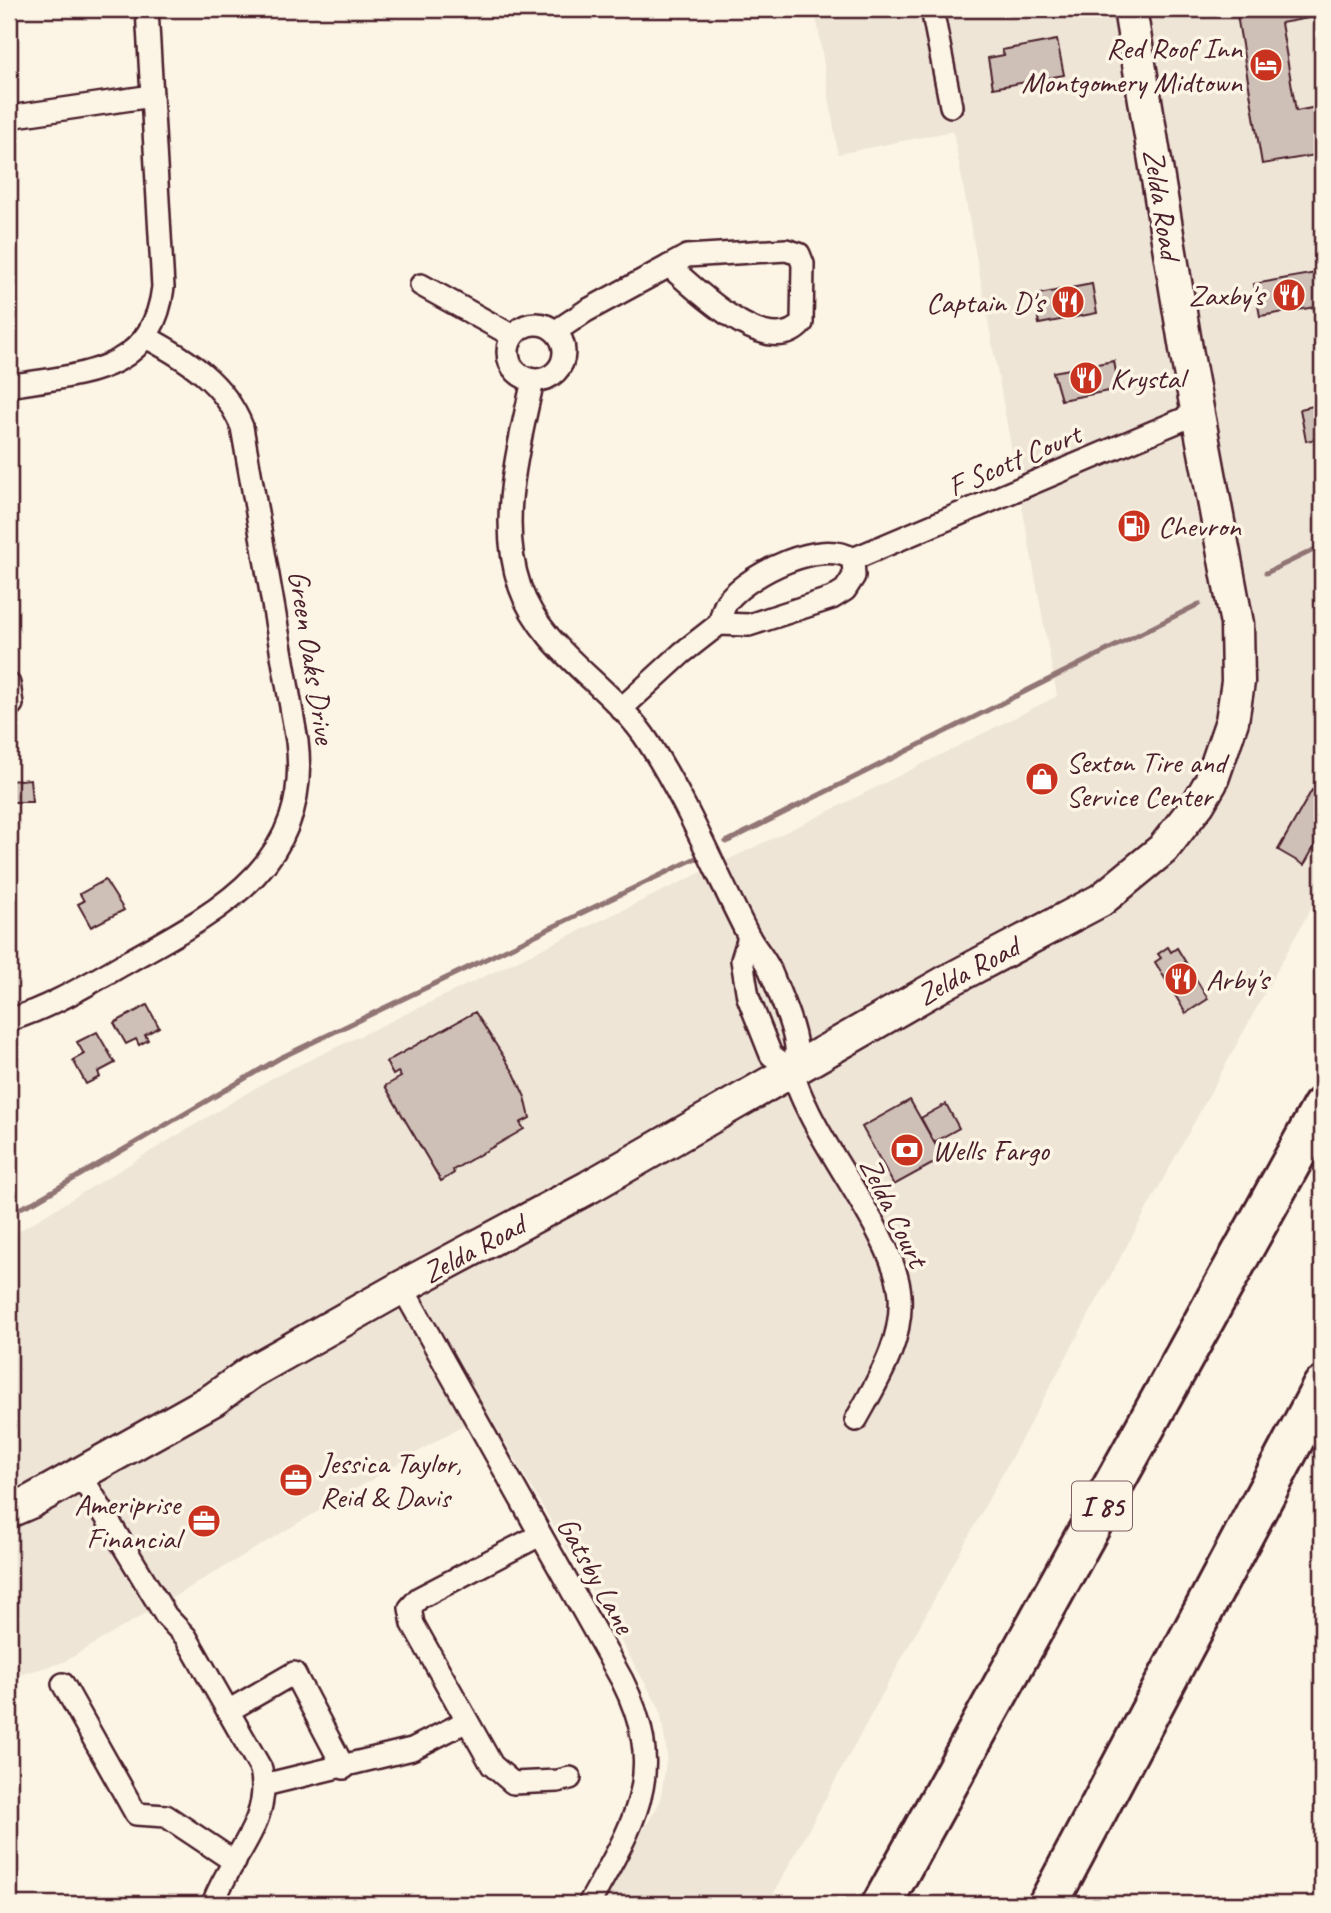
<svg xmlns="http://www.w3.org/2000/svg" width="1331" height="1913" font-family="Caveat,sans-serif">
	<style>
		.built { fill: #eee5d7 }
		.lines { fill: none; stroke-linecap: round; stroke-linejoin: round }
		.stream { stroke: #917474; stroke-width: 5 }
		.building { fill: #cfc0b7; stroke: #4a1f2b; stroke-width: 2 }
		.street-casing { stroke: #4a1f2b; stroke-width: 26 }
		.secondary-casing { stroke: #4a1f2b; stroke-width: 37 }
		.highway-casing { stroke: #4a1f2b; stroke-width: 44 }
		.street { stroke: #fcf5e5; stroke-width: 21 }
		.secondary { stroke: #fcf5e5; stroke-width: 32 }
		.highway { stroke: #fcf5e5; stroke-width: 38 }
		.labels { text-anchor: middle; dominant-baseline: central; stroke-width: 7; stroke-linejoin: round; paint-order: stroke }
		.shield { fill: #fcf5e5; stroke: #7f5f63; stroke-width: 2 }
		.shield-label { font-size: 28px; font-weight: bold; fill: #4a1f2b }
		.poi-label { font-size: 30px; fill: #4a1f2b; stroke: #fcf5e5; text-anchor: start }
		.street-label { font-size: 30px; fill: #4a1f2b; stroke: #fcf5e5 }
	</style>
	<rect width="100%" height="100%" fill="#fcf5e5"/>
	<filter id="ink" filterUnits="userSpaceOnUse"><feTurbulence type="fractalNoise" baseFrequency=".0143" numOctaves="2"/><feDisplacementMap in="SourceGraphic" scale="14" xChannelSelector="R" yChannelSelector="G"/><feConvolveMatrix kernelMatrix="1 2 1 2 8 2 1 2 1" color-interpolation-filters="sRGB"/></filter>
	<g filter="url(#ink)">
		<polygon class="built" points="815,9 1322,9 1322,888 768,1904 600,1904 660,1802 667,1755 660,1709 487,1411 64,1662 9,1678 9,1237 272,1078 819,816 1057,696 953,131 838,154"/>
		<g class="lines">
			<g class="stream">
				<polyline points="1266,573 1322,546"/>
				<polyline points="726,842 1199,604"/>
				<polyline points="9,1213 34,1202 280,1058 696,858"/>
			</g>
		</g>
		<g class="building">
			<polygon points="1236,9 1313,9 1314,17 1281,23 1296,111 1322,106 1322,154 1262,164"/>
			<polygon points="1057,40 1064,75 993,88 988,58 1004,55 1002,50"/>
			<polygon points="1322,272 1322,306 1260,316 1254,284"/>
			<polygon points="1092,284 1097,313 1039,324 1037,312 1042,311 1039,294"/>
			<polygon points="1114,361 1119,389 1061,400 1053,372"/>
			<polygon points="1322,400 1322,438 1306,441 1300,409 1318,405 1319,401"/>
			<polygon points="1322,610 1322,638 1317,638 1317,611"/>
			<polygon points="30,779 32,802 9,802 9,781"/>
			<polygon points="1312,790 1322,796 1322,833 1304,865 1278,850"/>
			<polygon points="105,880 124,910 91,927 78,904 84,901 80,894"/>
			<polygon points="1168,947 1171,952 1177,948 1208,999 1186,1013 1155,962 1161,958 1158,954"/>
			<polygon points="147,1005 159,1027 145,1035 148,1040 139,1045 136,1039 126,1044 114,1023"/>
			<polygon points="475,1012 514,1073 525,1097 530,1118 520,1123 524,1129 453,1170 454,1173 441,1181 385,1086 401,1077 398,1072 393,1075 386,1062"/>
			<polygon points="97,1032 115,1063 98,1072 100,1077 86,1084 73,1060 84,1054 77,1042"/>
			<polygon points="910,1100 943,1158 894,1185 862,1127"/>
			<polygon points="946,1104 959,1128 934,1142 921,1118"/>
		</g>
		<g class="lines">
			<defs>
				<g id="street">
					<polyline points="932,9 951,106"/>
					<polyline points="9,117 152,96"/>
					<path d="M786 250 799 254 803 264 802 323C768 362 696 289 669 266L687 256Z"/>
					<polyline points="421,285 513,336"/>
					<circle cx="536" cy="352" r="28"/>
					<polyline points="556,331 586,311 669,266"/>
					<path d="M533 380C519 446 497 521 520 587 542 652 613 686 649 743 688 804 715 871 748 935 754 947 764 957 770 970 778 990 794 1025 796 1047 797 1054 793 1062 794 1070 794 1081 802 1098 807 1108 830 1159 897 1244 900 1295 903 1342 878 1380 856 1420"/>
					<path d="M9 386C78 374 153 375 163 287L147 9"/>
					<path d="M719 624C722 616 723 605 729 599 752 573 821 538 853 559"/>
					<polyline points="9,684 12,704"/>
					<polyline points="621,709 682,653 719,624 749,625 832,598 845,590 854,576 853,559 1198,413"/>
					<polyline points="749,937 742,960 748,997 771,1055 793,1071"/>
					<path d="M9 1020C52 1007 90 983 129 961 221 910 312 863 297 741L242 427C224 382 187 359 146 337"/>
					<path d="M402 1287 622 1680C669 1774 635 1820 589 1904"/>
					<path d="M80 1474 166 1616 186 1637 261 1769C273 1823 229 1857 213 1904"/>
					<polyline points="540,1535 419,1598 410,1608 413,1624 492,1765 513,1783 558,1781 570,1778"/>
					<polyline points="63,1684 136,1814 166,1816 235,1862"/>
					<polyline points="228,1711 294,1673 344,1768"/>
					<polyline points="264,1785 412,1749 467,1721"/>
				</g>
				<g id="secondary">
					<path id="s1" d="M9 1511 30 1502 214 1399 251 1372 402 1287 589 1187 948 981 1101 900 1163 849 1198 804 1211 782 1232 721 1238 682 1237 624 1187 355 1130 9"/>
				</g>
				<g id="highway">
					<polyline points="882,1904 1322,1107"/>
					<polyline points="1048,1904 1322,1387"/>
				</g>
			</defs>
			<use href="#street" class="street-casing"/>
			<use href="#secondary" class="secondary-casing"/>
			<use href="#highway" class="highway-casing"/>
			<use href="#street" class="street"/>
			<use href="#secondary" class="secondary"/>
			<use href="#highway" class="highway"/>
		</g>
	</g>
	<defs>
		<symbol id="hotel-disc" viewBox="-11 -11 22 22"><circle r="9.5" fill="#c8321e" stroke="#fcf5e5"/><path d="M-6-4.5h1.5V1H6V5H4.5V3h-9V5H-6ZM-4 0a1.8 1.8 0 1 1 3.6 0ZM.5 0V-2.5h3Q6-2.5 6 0Z" fill="#fff"/></symbol>
		<symbol id="restaurant-disc" viewBox="-11 -11 22 22"><circle r="9.5" fill="#c8321e" stroke="#fcf5e5"/><path d="M-5-6h1v4h1v-4h1v4h1v-4h1v5L-1.5 .5V6h-2V.5L-5-1ZM5-6V6H3V1.5H1.5Q1.5-4 5-6Z" fill="#fff"/></symbol>
		<symbol id="fuel-disc" viewBox="-11 -11 22 22"><circle r="9.5" fill="#c8321e" stroke="#fcf5e5"/><path d="M-5.5-6h7V0h2V4h1.3V-2.5L3-4.5l.8-.8L6-3V5H2.5V1h-1V6h-7ZM-4.2-4.7v3.2H.2V-4.7Z" fill="#fff"/></symbol>
		<symbol id="shop-disc" viewBox="-11 -11 22 22"><circle r="9.5" fill="#c8321e" stroke="#fcf5e5"/><path d="M-5-2.5h2.3a2.7 3.5 0 0 1 5.4 0H5L5.5 6h-11ZM-1.5-2.5h3a1.5 2.3 0 0 0-3 0Z" fill="#fff"/></symbol>
		<symbol id="bank-disc" viewBox="-11 -11 22 22"><circle r="9.5" fill="#c8321e" stroke="#fcf5e5"/><path d="M-6-4H6V4H-6ZM0-2.3a2.3 2.3 0 1 0 0 4.6a2.3 2.3 0 1 0 0-4.6Z" fill="#fff"/></symbol>
		<symbol id="office-disc" viewBox="-11 -11 22 22"><circle r="9.5" fill="#c8321e" stroke="#fcf5e5"/><path d="M-6-3h4V-5.5h4V-3h4V5H-6ZM-1-4.5V-3h2v-1.5ZM-6 0V1H6V0Z" fill="#fff"/></symbol>
	</defs>
	<g fill-rule="evenodd">
		<use href="#hotel-disc" x="1247" y="46" width="38" height="38"/>
		<use href="#restaurant-disc" x="1270" y="276" width="38" height="38"/>
		<use href="#restaurant-disc" x="1049" y="283" width="38" height="38"/>
		<use href="#restaurant-disc" x="1067" y="359" width="38" height="38"/>
		<use href="#fuel-disc" x="1115" y="507" width="38" height="38"/>
		<use href="#shop-disc" x="1023" y="760" width="38" height="38"/>
		<use href="#restaurant-disc" x="1162" y="960" width="38" height="38"/>
		<use href="#bank-disc" x="888" y="1131" width="38" height="38"/>
		<use href="#office-disc" x="277" y="1461" width="38" height="38"/>
		<use href="#office-disc" x="185" y="1502" width="38" height="38"/>
	</g>
	<g class="labels">
		<rect class="shield" x="1072" y="1481.5" width="60" height="49" rx="5"/>
		<g class="shield-label">
			<text x="1102" y="1506">I 85</text>
		</g>
		<g class="poi-label">
			<text x="1242" y="48" text-anchor="end">Red Roof Inn<tspan x="1242" dy="34">Montgomery Midtown</tspan></text>
			<text x="1264" y="295" text-anchor="end">Zaxby's</text>
			<text x="1044" y="302" text-anchor="end">Captain D's</text>
			<text x="1110" y="378">Krystal</text>
			<text x="1158" y="526">Chevron</text>
			<text x="1066" y="762">Sexton Tire and<tspan x="1066" dy="34">Service Center</tspan></text>
			<text x="1206" y="979">Arby's</text>
			<text x="932" y="1150">Wells Fargo</text>
			<text x="320" y="1463">Jessica Taylor,<tspan x="320" dy="34">Reid &amp; Davis</tspan></text>
			<text x="180" y="1504" text-anchor="end">Ameriprise<tspan x="180" dy="34">Financial</tspan></text>
		</g>
		<g class="street-label">
			<text transform="translate(1162 204) rotate(81)">Zelda Road</text>
			<text transform="translate(1014 460) rotate(-23)">F Scott Court</text>
			<text transform="translate(312 657) rotate(81)">Green Oaks Drive</text>
			<text stroke="none"><textPath href="#s1" startOffset="1101">Zelda Road</textPath></text>
			<text transform="translate(894 1212) rotate(64)">Zelda Court</text>
			<text stroke="none"><textPath href="#s1" startOffset="534">Zelda Road</textPath></text>
			<text transform="translate(596 1575) rotate(61)">Gatsby Lane</text>
		</g>
	</g>
	<rect width="1331" height="1913" fill="none" stroke="#fcf5e5" stroke-width="35"/>
	<rect x="18" y="18" width="1296" height="1878" fill="none" stroke="#4a1f2b" stroke-width="2.5" filter="url(#ink)"/>
</svg>
